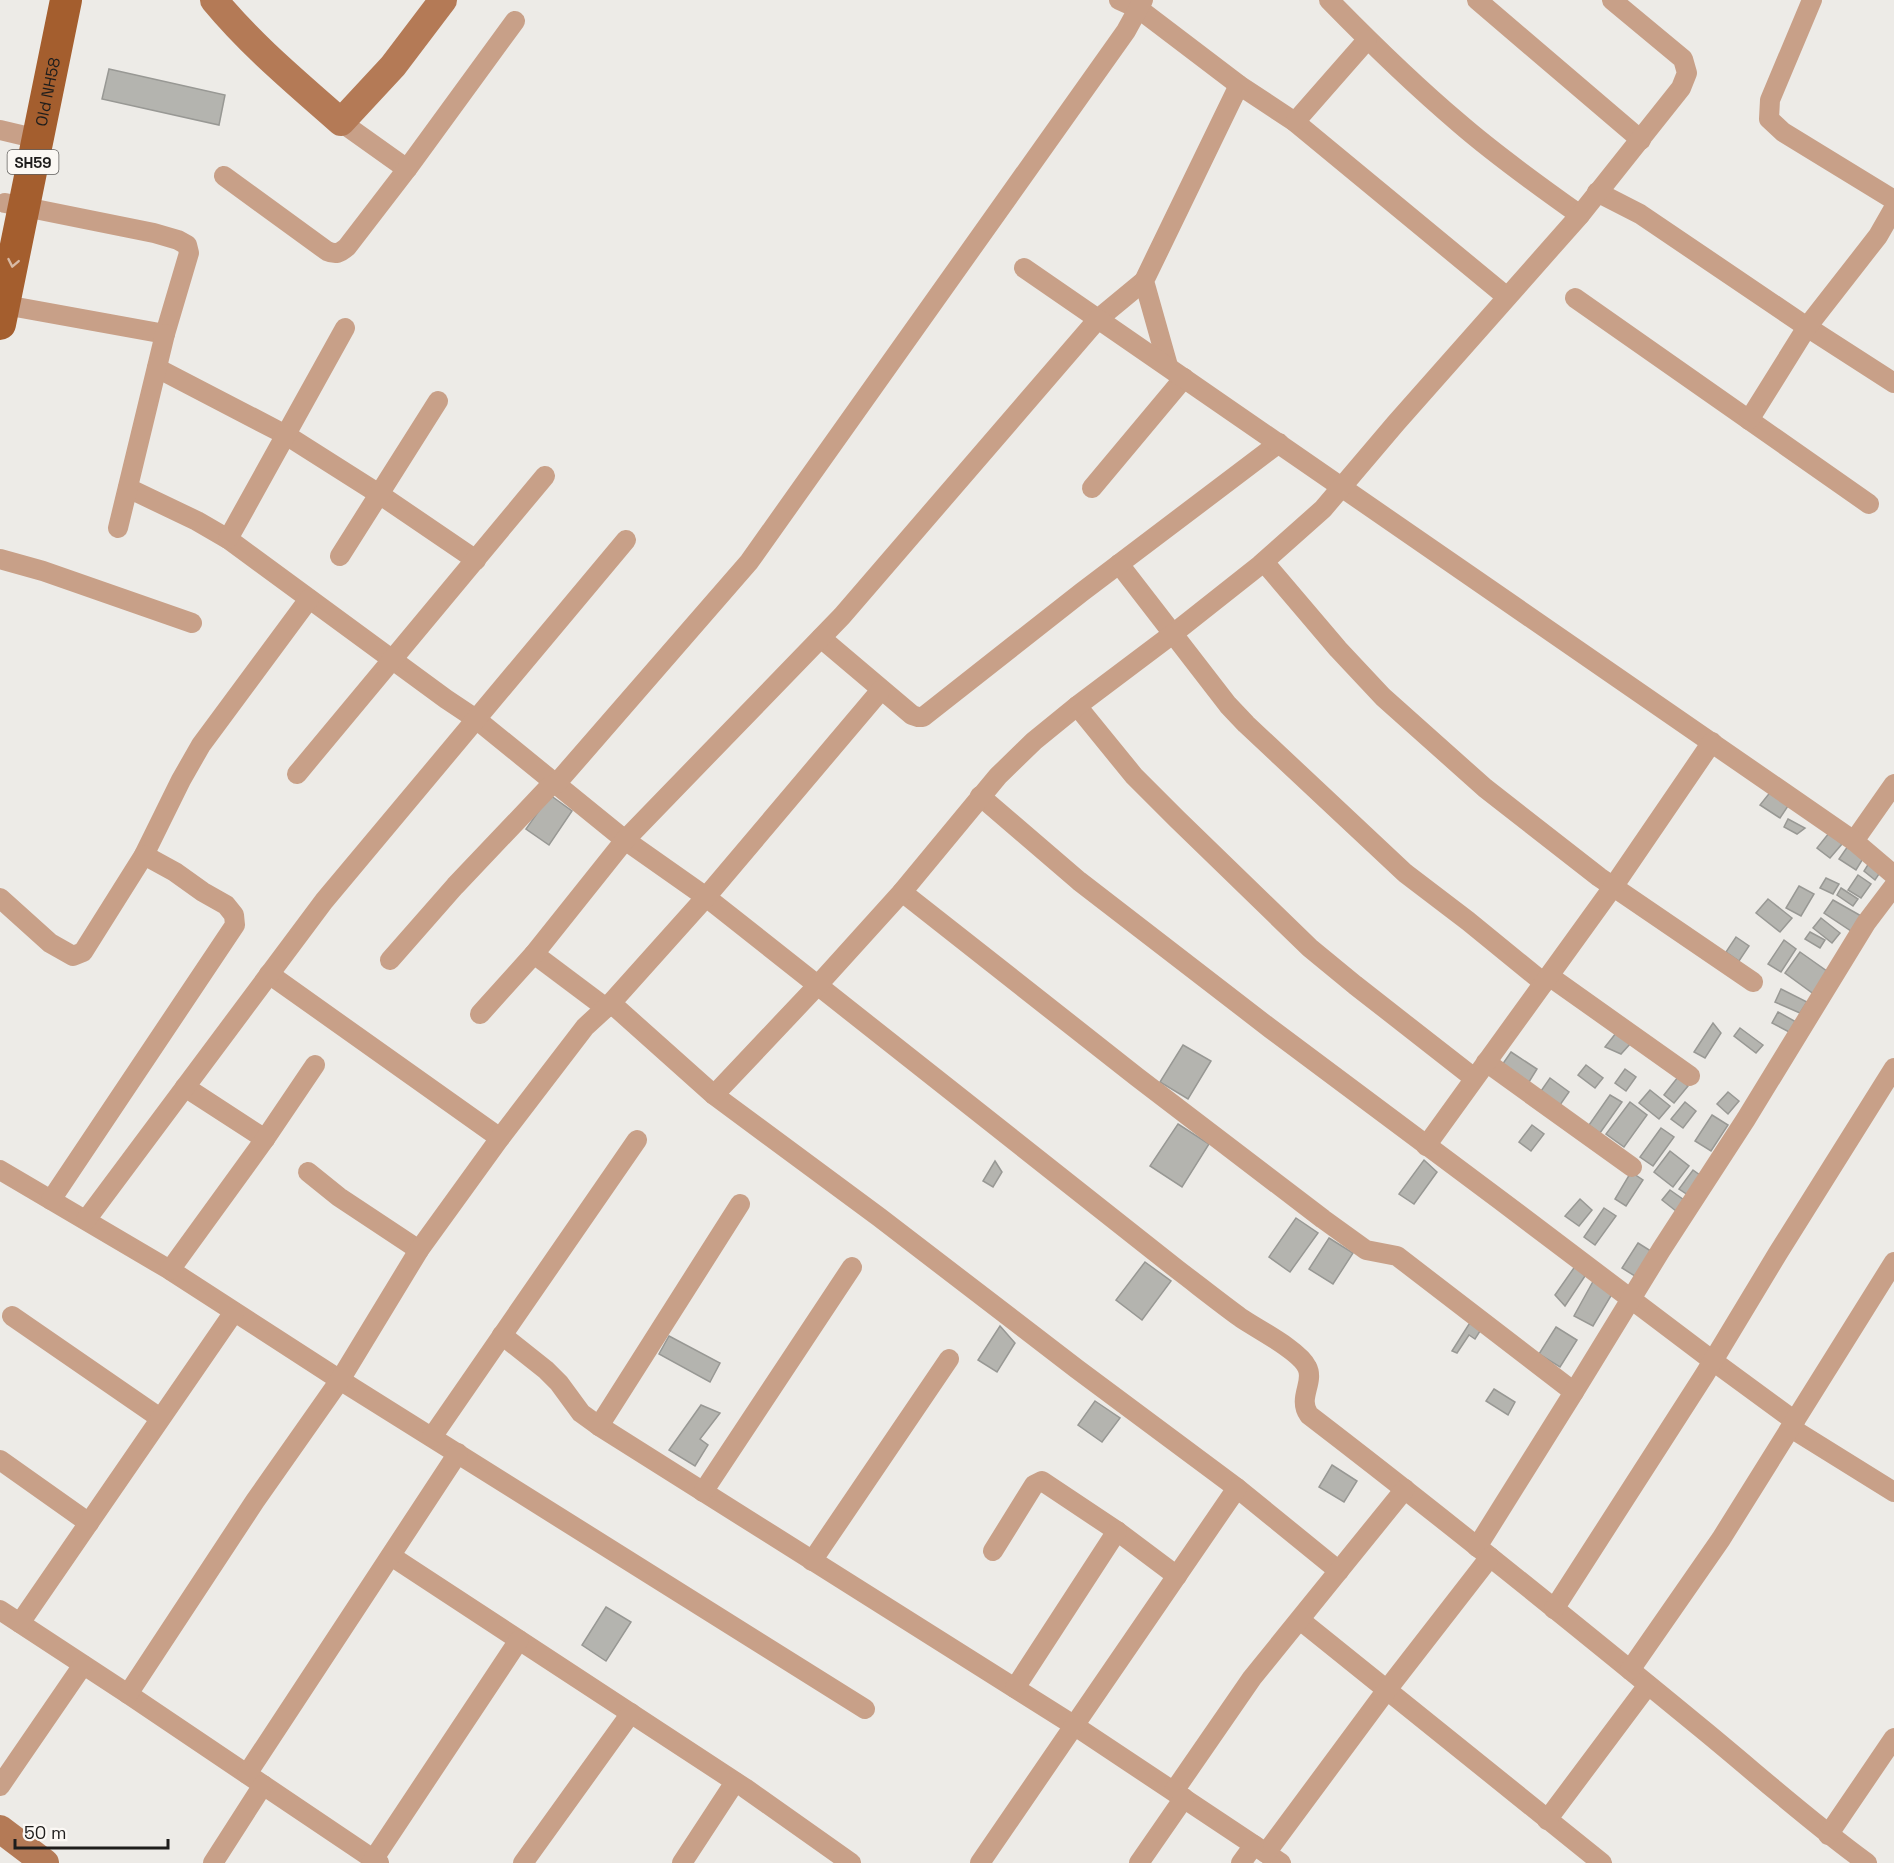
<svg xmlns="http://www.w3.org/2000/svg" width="1894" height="1863" font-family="'Space Grotesk',sans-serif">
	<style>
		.building { fill: #b4b4af; stroke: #989894; stroke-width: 1.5 }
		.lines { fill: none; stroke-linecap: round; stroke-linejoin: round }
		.street { stroke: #c8a088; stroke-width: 20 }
		.secondary { stroke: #b47a56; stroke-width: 28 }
		.primary { stroke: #a45e2e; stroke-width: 32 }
		.oneway { stroke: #d8baa5 }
		.labels { text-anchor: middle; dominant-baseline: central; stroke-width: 5; stroke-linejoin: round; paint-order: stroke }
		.shield { fill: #fbf8f4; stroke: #605f5d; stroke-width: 1.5 }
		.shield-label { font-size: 15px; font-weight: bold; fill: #1e1d1c }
		.street-label { font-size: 16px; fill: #1e1d1c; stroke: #fbf8f4 }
	</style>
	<rect width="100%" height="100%" fill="#edebe7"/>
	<g class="building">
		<polygon points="109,69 225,95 219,125 102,99"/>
		<polygon points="1772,790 1790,803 1780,818 1760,805"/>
		<polygon points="550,795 572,811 549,845 526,829"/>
		<polygon points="1788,819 1805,828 1797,834 1784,827"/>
		<polygon points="1829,833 1842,844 1830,858 1817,848"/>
		<polygon points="1848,846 1864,857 1856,870 1839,859"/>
		<polygon points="1869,863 1881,871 1875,880 1864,871"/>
		<polygon points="1858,875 1871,884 1861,898 1848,890"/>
		<polygon points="1826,878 1839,884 1833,894 1820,888"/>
		<polygon points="1799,886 1814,894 1801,916 1786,908"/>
		<polygon points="1841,888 1858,899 1853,906 1837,895"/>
		<polygon points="1768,899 1792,918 1780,932 1756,913"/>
		<polygon points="1833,900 1863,917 1851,931 1824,913"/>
		<polygon points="1821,918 1840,933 1832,943 1813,928"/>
		<polygon points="1810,932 1825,940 1820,948 1805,939"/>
		<polygon points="1736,937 1749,946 1739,961 1726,952"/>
		<polygon points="1784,940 1796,949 1781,972 1768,964"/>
		<polygon points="1800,952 1831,974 1815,995 1785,973"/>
		<polygon points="1781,989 1807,1002 1800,1013 1775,1002"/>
		<polygon points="1778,1012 1798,1023 1791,1033 1772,1023"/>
		<polygon points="1713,1023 1721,1033 1705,1058 1694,1052"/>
		<polygon points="1740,1028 1763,1045 1756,1053 1734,1036"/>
		<polygon points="1616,1033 1630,1044 1621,1054 1605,1047"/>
		<polygon points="1183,1045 1211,1061 1188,1099 1160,1082"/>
		<polygon points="1511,1052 1537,1069 1529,1082 1502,1065"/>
		<polygon points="1586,1065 1603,1078 1595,1088 1578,1075"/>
		<polygon points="1625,1069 1636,1077 1626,1091 1615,1083"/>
		<polygon points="1678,1077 1688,1086 1674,1103 1664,1095"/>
		<polygon points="1550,1078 1569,1092 1560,1105 1541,1091"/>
		<polygon points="1650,1090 1670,1106 1659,1119 1639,1103"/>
		<polygon points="1728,1092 1739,1101 1728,1114 1717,1104"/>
		<polygon points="1610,1095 1622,1102 1600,1133 1589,1125"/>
		<polygon points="1630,1102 1647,1115 1624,1147 1606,1134"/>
		<polygon points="1685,1102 1696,1111 1683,1128 1671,1119"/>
		<polygon points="1712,1115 1728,1125 1711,1151 1695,1141"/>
		<polygon points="1178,1124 1209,1144 1182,1187 1150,1166"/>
		<polygon points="1532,1125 1544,1134 1531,1151 1519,1142"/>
		<polygon points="1661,1128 1674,1137 1653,1166 1640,1157"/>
		<polygon points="1670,1151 1689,1166 1673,1187 1654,1172"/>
		<polygon points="1424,1160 1437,1172 1414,1204 1399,1194"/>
		<polygon points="995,1161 1002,1172 993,1187 983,1181"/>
		<polygon points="1693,1170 1704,1178 1691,1197 1679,1189"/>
		<polygon points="1631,1172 1643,1180 1626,1206 1615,1199"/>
		<polygon points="1670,1190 1684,1200 1676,1211 1662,1200"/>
		<polygon points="1580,1199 1592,1210 1579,1226 1565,1216"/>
		<polygon points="1604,1208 1616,1216 1595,1245 1584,1237"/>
		<polygon points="1296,1218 1318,1233 1290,1272 1269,1257"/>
		<polygon points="1329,1238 1353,1253 1333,1284 1309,1269"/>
		<polygon points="1638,1243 1654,1253 1638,1278 1622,1268"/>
		<polygon points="1145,1262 1171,1281 1142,1320 1116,1300"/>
		<polygon points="1576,1265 1585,1276 1565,1306 1555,1295"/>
		<polygon points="1596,1276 1615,1289 1593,1326 1574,1316"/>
		<polygon points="1471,1321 1482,1328 1475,1339 1469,1335 1457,1353 1452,1351"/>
		<polygon points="1000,1326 1015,1343 997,1372 978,1360"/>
		<polygon points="1556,1327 1577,1340 1560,1367 1539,1354"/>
		<polygon points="669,1336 720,1363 710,1382 659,1354"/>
		<polygon points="1494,1389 1515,1402 1508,1415 1486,1401"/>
		<polygon points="1095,1401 1120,1418 1102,1442 1078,1425"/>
		<polygon points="701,1405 720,1413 700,1439 708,1445 695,1466 669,1450"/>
		<polygon points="1332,1465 1357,1481 1344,1502 1319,1487"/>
		<polygon points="606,1607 631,1622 606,1661 582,1645"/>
	</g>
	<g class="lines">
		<g class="street">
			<polyline points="1119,0 1139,9 1239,85 1295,122 1507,297"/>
			<path d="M1329 0C1371 43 1413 84 1459 123 1497 156 1539 186 1580 215"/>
			<polyline points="1477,0 1641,140"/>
			<polyline points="1812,0 1770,100 1769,119 1783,132 1894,200"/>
			<polyline points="341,122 407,169"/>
			<polyline points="1295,122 1367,40"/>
			<polyline points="0,130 38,139"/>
			<path d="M224 176 327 251C336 255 340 253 347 247L407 169 515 21"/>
			<polyline points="1597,192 1640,214 1807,327 1894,383"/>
			<polyline points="1024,268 1098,319 1144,281"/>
			<polyline points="1575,298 1869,504"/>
			<polyline points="0,304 165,334 189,253 187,245 178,240 154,233 5,203"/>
			<polyline points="1168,366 1144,281 1239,85"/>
			<polyline points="157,368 286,435 379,494 476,560"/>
			<polyline points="1749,420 1807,327 1878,236 1894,208"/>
			<path d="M128 488 197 521 228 539 446 699 476 719 625 840 706 897 1178 1270C1199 1286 1219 1302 1241 1318 1257 1329 1299 1350 1307 1367 1315 1382 1297 1398 1309 1415 1442 1517 1572 1622 1701 1728 1756 1773 1809 1821 1867 1863"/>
			<polyline points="1092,488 1184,378"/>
			<polyline points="118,528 165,334"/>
			<polyline points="228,539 345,328"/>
			<polyline points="340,556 438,401"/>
			<polyline points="0,559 43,571 192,623"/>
			<polyline points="1264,562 1338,649 1383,697 1485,788 1599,877 1753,982"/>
			<polyline points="1119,564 1228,705 1246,724 1405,873 1468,921 1544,983"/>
			<polyline points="821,638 912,715 918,717 923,717 1082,592 1279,443"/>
			<polyline points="1077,706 1134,776 1177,819 1310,948 1355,985 1474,1078"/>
			<polyline points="297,774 545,476"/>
			<polyline points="980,796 1079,881 1271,1029 1500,1200 1713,1361 1795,1421"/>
			<polyline points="1854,841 1894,784"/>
			<polyline points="902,892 1137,1077 1323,1219 1366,1250 1397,1256 1574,1392"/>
			<polyline points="0,898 50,943 73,956 83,952 144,855 181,780 201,745 309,599"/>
			<polyline points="534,954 606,1008"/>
			<polyline points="390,960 455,886 549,787 556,784 749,562 1126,31 1143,0"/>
			<polyline points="269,974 500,1138"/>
			<polyline points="1549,976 1690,1076"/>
			<polyline points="611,1003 714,1095 879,1217 1077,1369 1237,1488 1339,1571"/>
			<polyline points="480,1014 534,954 625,840 842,616 1098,319 1854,841 1894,875"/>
			<polyline points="1486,1062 1632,1167"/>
			<polyline points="185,1087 265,1139"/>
			<polyline points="714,1095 817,986 902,892 998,776 1034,741 1077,706 1174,633 1260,565 1323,509 1396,423 1580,215 1681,88 1687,73 1683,59 1612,0"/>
			<polyline points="1426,1146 1613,887 1712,742"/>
			<polyline points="0,1170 170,1270 340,1380 865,1709"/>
			<polyline points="308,1172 339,1197 419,1250"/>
			<polyline points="51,1200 235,925 234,915 226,905 203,892 175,872 144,855"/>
			<polyline points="86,1220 324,901 626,540"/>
			<polyline points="170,1270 265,1139 315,1065"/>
			<polyline points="12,1316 160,1418"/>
			<polyline points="502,1335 546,1370 559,1383 581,1413 599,1426 1075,1726 1281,1863"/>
			<polyline points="599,1426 740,1204"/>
			<polyline points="1791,1428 1894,1492"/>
			<polyline points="432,1437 637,1140"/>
			<polyline points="0,1460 89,1523"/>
			<polyline points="703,1492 852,1267"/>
			<polyline points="1477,1547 1574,1392 1661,1250 1746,1119 1866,923 1894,886"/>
			<polyline points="993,1551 1034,1485 1042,1481 1117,1531 1177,1576"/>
			<polyline points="391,1556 745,1788 851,1863"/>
			<polyline points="812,1561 949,1359"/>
			<polyline points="1554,1609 1705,1374 1778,1253 1894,1068"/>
			<polyline points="0,1610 128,1694 379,1863"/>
			<polyline points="1300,1620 1602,1863"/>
			<polyline points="20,1623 234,1312"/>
			<polyline points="1630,1670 1721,1539 1894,1262"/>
			<polyline points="1015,1688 1117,1531"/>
			<polyline points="128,1694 255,1501 340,1380 419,1250 500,1138 585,1027 611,1003 706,897 881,690"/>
			<polyline points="247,1774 458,1453"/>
			<polyline points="0,1786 83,1665"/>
			<polyline points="1174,1791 1252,1678 1405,1489"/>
			<polyline points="1547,1820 1648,1685"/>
			<polyline points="1828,1835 1894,1738"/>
			<polyline points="1266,1853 1386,1691 1490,1557"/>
			<polyline points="213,1863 263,1785"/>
			<polyline points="371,1863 519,1640"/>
			<polyline points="523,1863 631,1713"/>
			<polyline points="682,1863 735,1782"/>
			<polyline points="980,1863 1237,1488"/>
			<polyline points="1139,1863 1184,1798"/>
			<polyline points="1241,1863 1254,1845"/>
		</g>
		<g class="secondary">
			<path d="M214 0C252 46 297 83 341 122L393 66 443 0"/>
			<polyline points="0,1829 45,1863"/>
		</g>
		<path class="primary" id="s1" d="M0 324 66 0"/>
	</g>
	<defs><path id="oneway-chevron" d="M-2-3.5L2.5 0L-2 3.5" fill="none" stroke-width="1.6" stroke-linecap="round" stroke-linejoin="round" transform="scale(1.5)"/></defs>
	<use class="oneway" href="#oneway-chevron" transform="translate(13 263) rotate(101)"/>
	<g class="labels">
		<rect class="shield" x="7.5" y="150" width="51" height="24" rx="4.5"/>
		<g class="shield-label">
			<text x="33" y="162">SH59</text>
		</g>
		<g class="street-label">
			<text stroke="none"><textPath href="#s1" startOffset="237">Old NH58</textPath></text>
		</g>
	</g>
	<path d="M15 1839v9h153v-9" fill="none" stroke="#1e1d1c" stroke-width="3"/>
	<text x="24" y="1839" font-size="18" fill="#1e1d1c" stroke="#fbf8f4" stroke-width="4.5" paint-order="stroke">50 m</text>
</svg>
